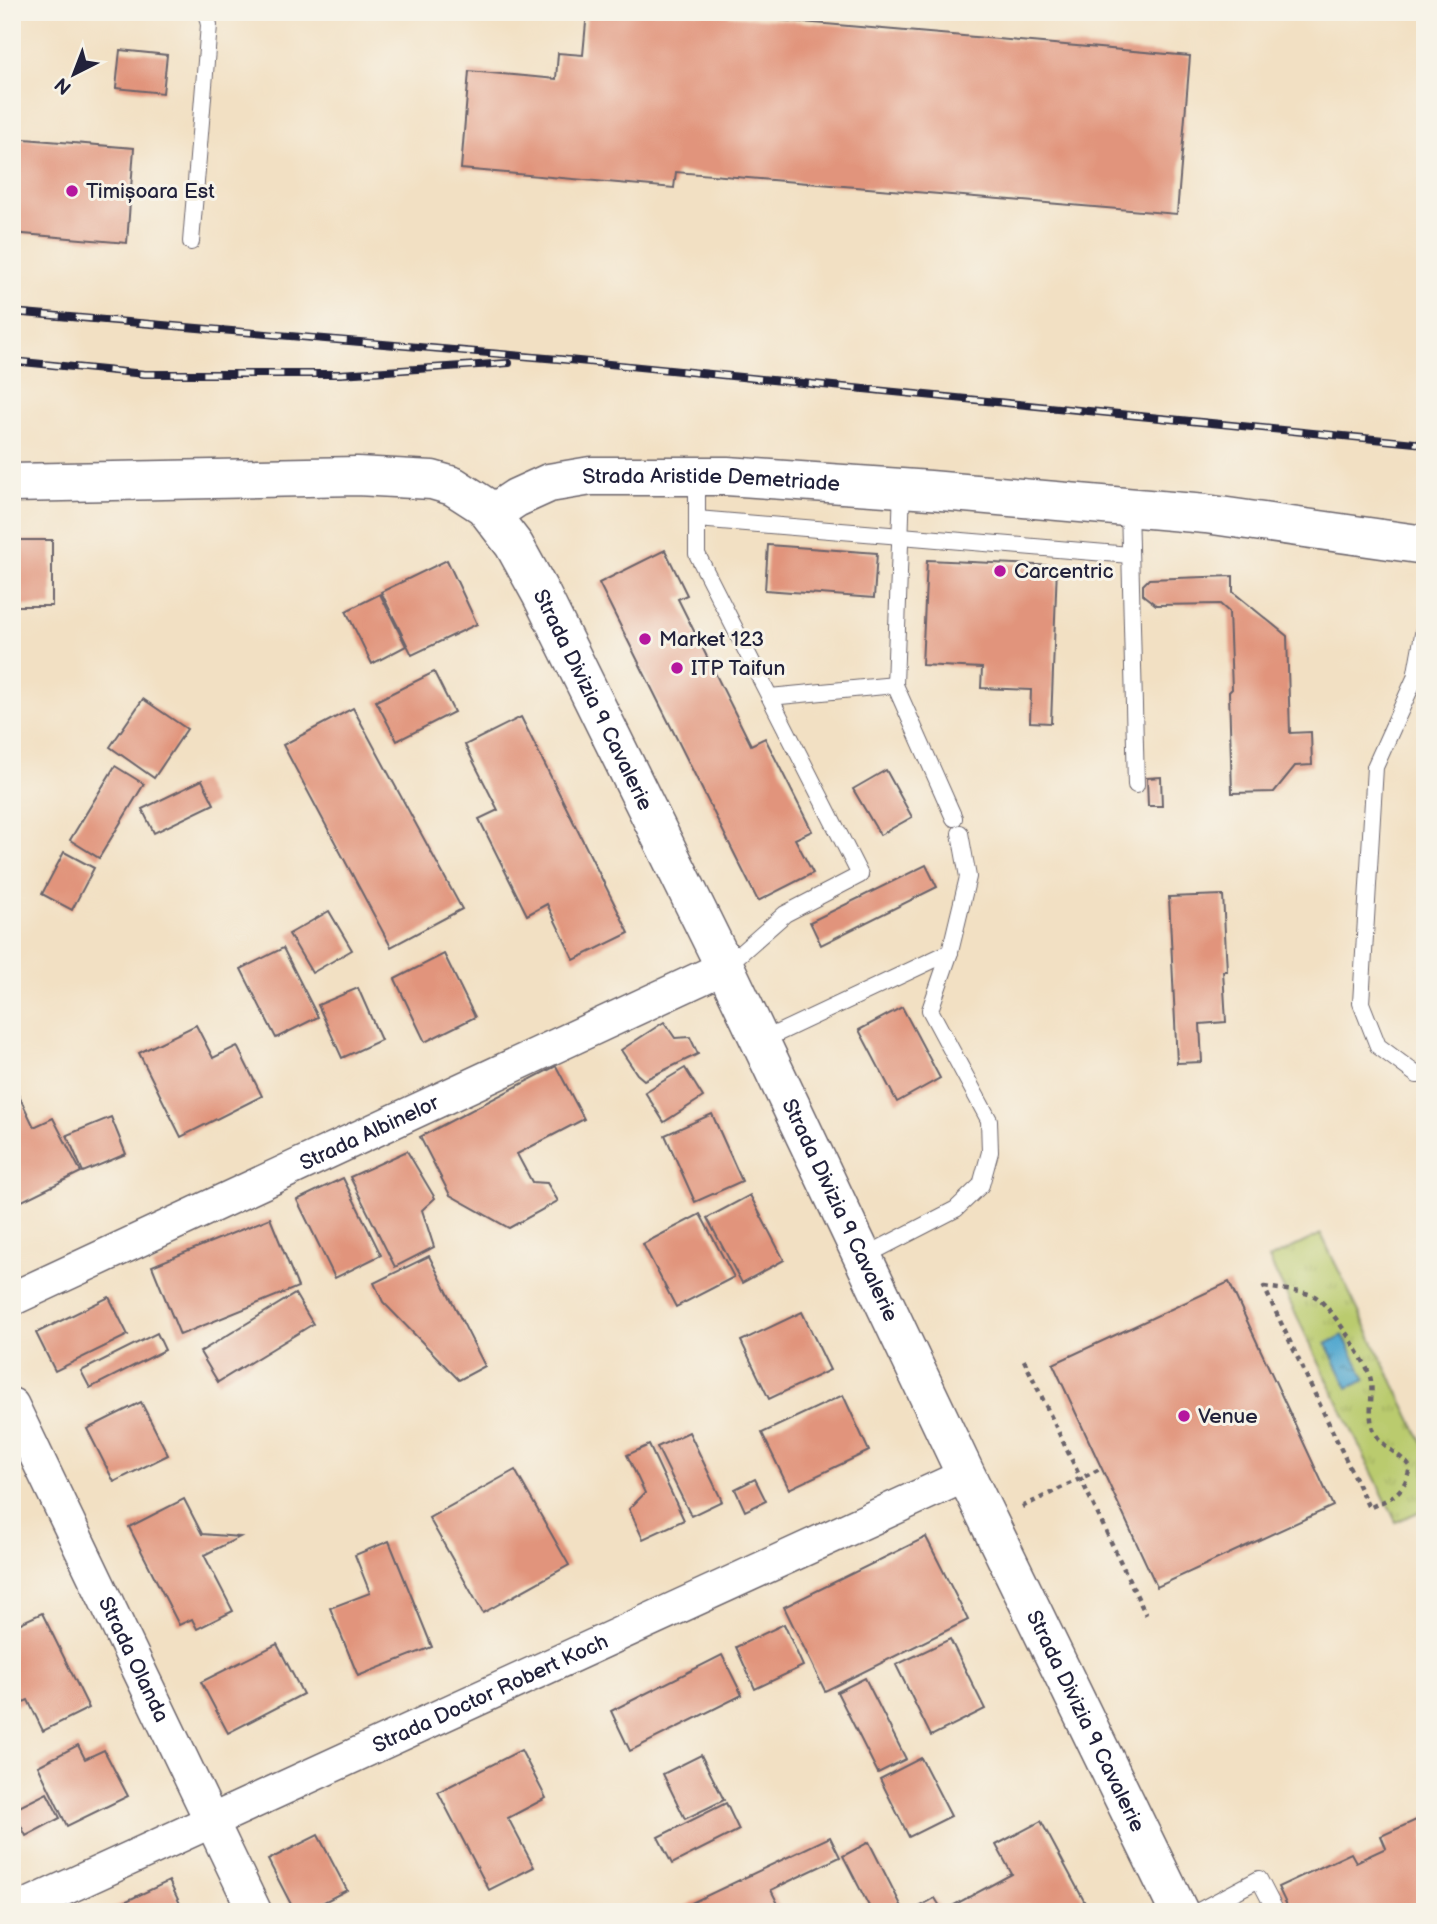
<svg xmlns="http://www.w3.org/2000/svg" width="1437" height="1924" font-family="'Balsamiq Sans',sans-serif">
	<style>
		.park { fill: url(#park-tufts); stroke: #6e7654; stroke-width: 2 }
		.water { fill: url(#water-ripples); stroke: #3a6585; stroke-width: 2 }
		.building { fill: #e1947b }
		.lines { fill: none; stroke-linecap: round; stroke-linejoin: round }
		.lane-casing { stroke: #6b646b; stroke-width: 18 }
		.street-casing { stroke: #6b646b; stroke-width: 36 }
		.secondary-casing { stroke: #6b646b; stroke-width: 41 }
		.primary-casing { stroke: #6b646b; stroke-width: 41 }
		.path { stroke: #6b646b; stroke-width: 4.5; stroke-dasharray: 5 5; stroke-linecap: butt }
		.lane { stroke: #fff; stroke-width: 16 }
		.street { stroke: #fff; stroke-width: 33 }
		.secondary { stroke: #fff; stroke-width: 38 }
		.primary { stroke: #fff; stroke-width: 38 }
		.rail-casing { stroke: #22223b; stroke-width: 8 }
		.rail { stroke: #f7f3e8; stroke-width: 5; stroke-dasharray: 16; stroke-linecap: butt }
		.poi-dot { fill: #b5179e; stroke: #f7f3e8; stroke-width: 2.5 }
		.labels { text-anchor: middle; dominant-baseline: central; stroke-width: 6; stroke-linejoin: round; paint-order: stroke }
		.poi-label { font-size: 21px; fill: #22223b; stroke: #f7f3e8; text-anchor: start }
		.street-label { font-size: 21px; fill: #22223b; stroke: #f7f3e8 }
	</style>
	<defs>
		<pattern id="park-tufts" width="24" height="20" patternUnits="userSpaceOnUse" patternTransform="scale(1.75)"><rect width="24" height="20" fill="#bacb6e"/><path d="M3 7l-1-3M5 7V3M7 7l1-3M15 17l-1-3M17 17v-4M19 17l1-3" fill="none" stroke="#a0ae60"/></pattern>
		<pattern id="water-ripples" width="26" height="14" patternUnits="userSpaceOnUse" patternTransform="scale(1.75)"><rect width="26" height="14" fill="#53a8cf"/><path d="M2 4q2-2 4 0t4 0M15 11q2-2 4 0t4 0" fill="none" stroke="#4488a9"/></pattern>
	</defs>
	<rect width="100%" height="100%" fill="#f7f3e8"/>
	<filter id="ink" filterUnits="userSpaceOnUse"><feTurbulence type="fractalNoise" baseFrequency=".0143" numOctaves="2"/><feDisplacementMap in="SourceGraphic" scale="14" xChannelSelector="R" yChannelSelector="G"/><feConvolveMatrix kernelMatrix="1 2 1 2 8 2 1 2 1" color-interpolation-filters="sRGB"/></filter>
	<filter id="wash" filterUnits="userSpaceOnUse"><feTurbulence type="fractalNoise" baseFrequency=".00686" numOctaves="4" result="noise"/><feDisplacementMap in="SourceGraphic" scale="28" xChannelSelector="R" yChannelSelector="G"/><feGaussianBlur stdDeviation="1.57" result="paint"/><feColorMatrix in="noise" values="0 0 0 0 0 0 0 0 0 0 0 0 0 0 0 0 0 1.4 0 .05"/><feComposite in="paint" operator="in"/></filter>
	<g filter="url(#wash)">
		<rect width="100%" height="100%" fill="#f2e0c3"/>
		<polygon class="park" points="1321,1234 1425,1448 1425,1509 1396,1522 1269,1259"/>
		<polygon class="water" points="1343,1335 1366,1380 1348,1388 1326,1344"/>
		<g id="blocks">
			<g class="building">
				<polygon points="587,12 689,12 1190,56 1177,214 676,172 674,188 461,169 469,71 556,79 558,53 583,55"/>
				<polygon points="120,50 167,55 163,93 116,88"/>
				<polygon points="12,138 134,148 127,243 12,233"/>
				<rect x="12" y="540" width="40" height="66"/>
				<polygon points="768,545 877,553 874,598 765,590"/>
				<polygon points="665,550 687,595 678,599 751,745 765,738 812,831 795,839 813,873 758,901 599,583"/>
				<polygon points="447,560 477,624 412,655 381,592"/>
				<polygon points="927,560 1057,566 1051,723 1030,722 1031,690 981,688 982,668 922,665"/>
				<polygon points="1233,576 1233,592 1287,636 1290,733 1311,732 1312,765 1295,766 1274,792 1232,793 1229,692 1232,689 1229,612 1220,604 1156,605 1143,595 1143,585 1149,579"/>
				<polygon points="380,594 406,646 372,664 346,611"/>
				<polygon points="434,672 454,712 397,741 376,701"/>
				<polygon points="143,699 187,729 154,778 110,747"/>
				<polygon points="353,708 462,909 391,947 283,745"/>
				<polygon points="521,717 629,933 574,960 547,904 527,915 479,819 498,810 465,745"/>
				<polygon points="115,766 144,784 99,858 70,840"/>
				<polygon points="886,770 912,817 880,835 853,789"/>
				<polygon points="1161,777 1162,806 1148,806 1147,778"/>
				<polygon points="202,780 214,804 154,833 142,809"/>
				<polygon points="64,852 94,868 72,910 42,894"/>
				<polygon points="926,865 937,887 821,945 810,922"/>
				<polygon points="1223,895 1227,971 1223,971 1226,1022 1200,1024 1202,1062 1177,1063 1169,897"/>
				<polygon points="329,911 352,950 312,973 289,934"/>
				<polygon points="283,948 318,1017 276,1038 241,969"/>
				<polygon points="444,954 475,1017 425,1042 395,979"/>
				<polygon points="358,988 381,1040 342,1058 318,1005"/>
				<polygon points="902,1007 940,1078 897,1102 859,1030"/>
				<polygon points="664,1022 675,1038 690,1037 698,1054 644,1080 637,1074 621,1050"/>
				<polygon points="196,1025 213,1058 237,1046 262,1096 181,1137 139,1053"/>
				<polygon points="556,1066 584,1119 517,1154 532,1182 547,1183 558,1201 509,1228 450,1195 420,1137"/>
				<polygon points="685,1068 703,1097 664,1122 645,1092"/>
				<polygon points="19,1096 34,1127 53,1118 81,1172 12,1206 12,1099"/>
				<polygon points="712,1114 742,1181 695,1202 665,1135"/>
				<polygon points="111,1117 126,1154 83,1172 67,1135"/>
				<polygon points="407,1151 435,1198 422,1210 434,1247 395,1267 350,1177"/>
				<polygon points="343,1178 381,1255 335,1278 297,1200"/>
				<polygon points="750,1195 784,1260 742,1283 707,1218"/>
				<polygon points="700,1214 734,1277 676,1307 643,1244"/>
				<polygon points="270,1218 298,1287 180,1335 152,1266"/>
				<polygon points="429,1256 485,1366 459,1380 383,1302 374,1283"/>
				<polygon points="1229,1282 1333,1506 1157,1587 1053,1364"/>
				<polygon points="295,1294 313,1324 218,1382 200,1352"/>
				<polygon points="109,1297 128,1335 55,1371 36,1333"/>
				<polygon points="802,1312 830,1370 769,1399 741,1341"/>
				<polygon points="157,1333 165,1350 90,1388 81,1371"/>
				<polygon points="843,1395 869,1451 789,1489 762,1433"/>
				<polygon points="141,1402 168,1455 114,1482 87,1429"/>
				<polygon points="689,1432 722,1501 691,1516 657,1447"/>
				<polygon points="649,1445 684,1520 643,1539 629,1509 645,1493 627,1455"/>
				<polygon points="515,1470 569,1565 483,1613 429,1518"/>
				<polygon points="755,1479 766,1501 745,1511 735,1489"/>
				<polygon points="184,1499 202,1534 240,1537 204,1555 233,1611 197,1629 192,1619 179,1625 129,1527"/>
				<polygon points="926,1537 968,1620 825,1691 784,1607"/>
				<polygon points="389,1541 432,1647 358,1676 330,1608 370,1593 355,1555"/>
				<polygon points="42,1613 89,1708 43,1731 28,1700 12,1707 12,1627"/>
				<polygon points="784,1624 803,1666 755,1689 736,1647"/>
				<polygon points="950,1639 985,1709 931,1736 896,1665"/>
				<polygon points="277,1644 303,1694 228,1733 201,1682"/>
				<polygon points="722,1655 742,1695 630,1751 611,1711"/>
				<polygon points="865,1678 906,1759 878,1773 837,1692"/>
				<polygon points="78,1745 85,1759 104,1750 128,1796 67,1826 38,1766"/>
				<polygon points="521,1750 546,1798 508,1818 534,1867 489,1890 438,1792"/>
				<polygon points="701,1755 724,1800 685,1819 663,1774"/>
				<polygon points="921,1758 951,1816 909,1837 880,1779"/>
				<polygon points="47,1793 60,1818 26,1836 13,1810"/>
				<polygon points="726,1803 739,1830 672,1864 658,1837"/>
				<polygon points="1425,1816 1425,1912 1290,1912 1278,1887 1351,1853 1356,1862 1386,1848 1381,1836"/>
				<polygon points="1041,1821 1090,1912 1032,1912 1028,1904 1013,1912 910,1912 935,1898 943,1911 1012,1874 996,1845"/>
				<polygon points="318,1835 347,1890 305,1912 295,1912 268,1860"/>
				<polygon points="830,1837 840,1857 771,1890 782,1912 687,1912 685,1906"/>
				<polygon points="869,1842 904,1911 902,1912 872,1912 843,1856"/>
				<polygon points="169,1881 184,1912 103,1912"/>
			</g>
		</g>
	</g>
	<g filter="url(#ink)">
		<use href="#blocks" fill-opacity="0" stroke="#6b646b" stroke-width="2"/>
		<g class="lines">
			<defs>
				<g id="lane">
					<polyline points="191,242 209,25 206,12"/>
					<polyline points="697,476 697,554 860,875 785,914 725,967"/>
					<polyline points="902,488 895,685 954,818"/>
					<polyline points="1129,507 1136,785"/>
					<polyline points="697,519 1130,555"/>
					<polyline points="1425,623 1415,678 1375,767 1361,1003 1378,1046 1417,1075 1425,1074"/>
					<polyline points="770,697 895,685"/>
					<polyline points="761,1041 950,952"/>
					<polyline points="863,1257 956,1209 981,1185 990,1152 989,1120 930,1010 950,952 968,877 960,833"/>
					<polyline points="1197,1912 1259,1879 1276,1912"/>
				</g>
				<g id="street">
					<path id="s1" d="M12 1299 725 967"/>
					<path id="s2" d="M12 1405 255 1912"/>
					<path id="s3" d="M13 1912 966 1475"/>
				</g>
				<g id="secondary">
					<path id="s4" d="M492 514 516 498 549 483 591 476H727L930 490 1206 514 1425 545"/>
				</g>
				<g id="primary">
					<path id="s5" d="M12 483 357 476 432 480 453 486 484 506 514 545 541 594 725 967 966 1475 1179 1912"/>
				</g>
			</defs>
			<use href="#lane" class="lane-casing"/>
			<use href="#street" class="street-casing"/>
			<use href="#secondary" class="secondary-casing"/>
			<use href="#primary" class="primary-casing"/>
			<g class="path">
				<path d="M1264 1287C1276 1289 1306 1291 1316 1297 1331 1307 1369 1364 1371 1381 1373 1397 1368 1414 1373 1429 1380 1447 1400 1453 1410 1467 1404 1495 1392 1497 1369 1508Z"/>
				<polyline points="1024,1360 1146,1615"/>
				<polyline points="1022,1507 1102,1468"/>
			</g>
			<use href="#lane" class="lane"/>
			<use href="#street" class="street"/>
			<use href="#secondary" class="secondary"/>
			<use href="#primary" class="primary"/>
			<defs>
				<g id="rail">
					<polyline points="12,312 558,359 1425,444"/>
					<polyline points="12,361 145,374 340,374 509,363"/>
				</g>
			</defs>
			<use href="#rail" class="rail-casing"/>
			<use href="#rail" class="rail"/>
		</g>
	</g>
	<g class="poi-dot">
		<circle cx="72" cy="191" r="7"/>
		<circle cx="1000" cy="571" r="7"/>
		<circle cx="645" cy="639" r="7"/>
		<circle cx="677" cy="668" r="7"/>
		<circle cx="1184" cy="1416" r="7"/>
	</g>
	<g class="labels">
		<g class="poi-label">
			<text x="86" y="191">Timișoara Est</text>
			<text x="1014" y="571">Carcentric</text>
			<text x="659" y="639">Market 123</text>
			<text x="691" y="668">ITP Taifun</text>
			<text x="1198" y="1416">Venue</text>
		</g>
		<g class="street-label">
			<text stroke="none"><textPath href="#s4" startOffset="228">Strada Aristide Demetriade</textPath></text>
			<text stroke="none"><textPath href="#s5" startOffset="702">Strada Divizia 9 Cavalerie</textPath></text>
			<text stroke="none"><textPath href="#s1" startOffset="394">Strada Albinelor</textPath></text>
			<text stroke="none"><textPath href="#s5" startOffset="1269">Strada Divizia 9 Cavalerie</textPath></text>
			<text stroke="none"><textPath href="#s2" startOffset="282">Strada Olanda</textPath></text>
			<text stroke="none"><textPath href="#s3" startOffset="525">Strada Doctor Robert Koch</textPath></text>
			<text stroke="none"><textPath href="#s5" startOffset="1836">Strada Divizia 9 Cavalerie</textPath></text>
		</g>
	</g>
	<rect width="1437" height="1924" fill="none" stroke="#f7f3e8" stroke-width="42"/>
	<g transform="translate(74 74) rotate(222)" stroke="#f7f3e8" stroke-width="5" paint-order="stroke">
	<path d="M0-5L12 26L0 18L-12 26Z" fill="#22223b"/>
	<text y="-10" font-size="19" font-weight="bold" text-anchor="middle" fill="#22223b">N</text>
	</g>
</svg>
